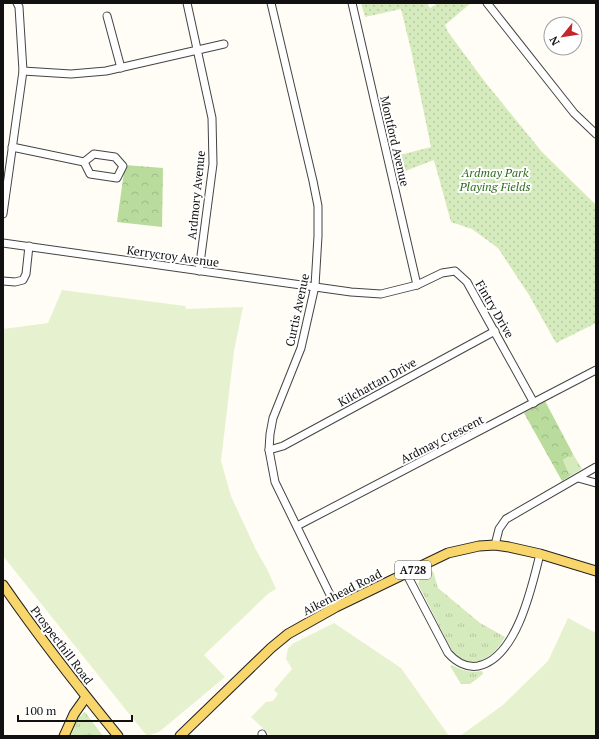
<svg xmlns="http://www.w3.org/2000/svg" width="599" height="739" font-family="'PT Serif',serif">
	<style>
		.grass { fill: url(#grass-tufts) }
		.forest { fill: url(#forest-crowns) }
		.park { fill: url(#park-dots) }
		.pitch { fill: #e6f2cf }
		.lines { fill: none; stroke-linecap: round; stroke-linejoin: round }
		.minor-casing { stroke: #444; stroke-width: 9 }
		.major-casing { stroke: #222; stroke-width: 11 }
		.minor { stroke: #fff; stroke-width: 7 }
		.major { stroke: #f9d66b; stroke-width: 9 }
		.labels { text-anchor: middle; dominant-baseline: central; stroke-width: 4; stroke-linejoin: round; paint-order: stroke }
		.shield { fill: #fff; stroke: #585858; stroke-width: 1 }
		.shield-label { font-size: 11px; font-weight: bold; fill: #111 }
		.street-label { font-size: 12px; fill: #111; stroke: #fff }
		.park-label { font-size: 12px; font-style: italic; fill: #2f6b1f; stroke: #fff }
	</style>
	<defs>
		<pattern id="grass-tufts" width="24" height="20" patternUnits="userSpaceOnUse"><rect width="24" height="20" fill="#d5ebbd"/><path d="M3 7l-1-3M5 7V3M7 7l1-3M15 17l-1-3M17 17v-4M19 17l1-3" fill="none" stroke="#b6c8a1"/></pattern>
		<pattern id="forest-crowns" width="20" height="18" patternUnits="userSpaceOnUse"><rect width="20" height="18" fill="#b9dc9c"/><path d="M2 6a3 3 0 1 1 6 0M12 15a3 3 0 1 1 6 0" fill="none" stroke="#9ebc85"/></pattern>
		<pattern id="park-dots" width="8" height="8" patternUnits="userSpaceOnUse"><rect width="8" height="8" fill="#d5ebbd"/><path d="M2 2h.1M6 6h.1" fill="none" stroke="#b6c8a1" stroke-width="1.8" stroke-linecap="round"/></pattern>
	</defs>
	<rect width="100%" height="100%" fill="#fffdf5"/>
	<g class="grass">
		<polygon points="573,454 582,469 570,476 563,460"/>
		<path d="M433 571 438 588 480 623 505 637C493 659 469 674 451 649L418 584 420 579Z"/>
		<path d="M452 665C462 671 471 673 482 671L483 674 470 684H461L450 666Z"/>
		<polygon points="84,712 85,712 103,736 70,736 71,730 79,715 81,716"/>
	</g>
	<g class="forest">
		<polygon points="125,165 163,168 162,227 117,222"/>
		<polygon points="545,401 573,454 563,460 570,476 562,481 524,413"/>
	</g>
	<polygon class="park" points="361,3 427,3 430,8 438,3 471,3 445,25 448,32 485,82 542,152 596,205 596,323 556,343 529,295 498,248 472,229 451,222 434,160 400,173 396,156 431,147 411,50 401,9 365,17"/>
	<g class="pitch">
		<polygon points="62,290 185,306 186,309 243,307 234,351 221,461 231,496 256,550 267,569 276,589 269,593 204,655 225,677 159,732 147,736 134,720 3,556 3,329 48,323"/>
		<polygon points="568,618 596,633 596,736 460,736 503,705 548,661"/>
		<polygon points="334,623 401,668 449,736 271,736 251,717 266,702 273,701 278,694 274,690 292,669 286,659 288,648 294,643"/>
	</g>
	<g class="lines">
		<defs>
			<g id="minor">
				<polyline points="187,3 212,118 213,164 199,271"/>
				<polyline points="271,3 313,181 318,206 318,236 315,286 301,348 273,418 270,434 269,450 275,482 336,607"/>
				<polyline points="352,3 417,285"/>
				<polyline points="487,3 574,113 596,134"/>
				<polyline points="107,16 121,68"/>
				<polyline points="23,71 71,74 106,71 224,44"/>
				<polyline points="12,147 84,162 94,154 115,157 123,166 117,178 90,174 84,162"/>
				<polyline points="3,214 23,71 19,7 17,3"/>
				<polyline points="3,243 351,292 381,294 417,285 442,273 455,271 467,282 534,403"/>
				<polyline points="3,281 15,282 23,280 26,274 29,246"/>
				<polyline points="269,450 283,446 495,331"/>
				<polyline points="578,478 596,483"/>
				<polyline points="297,526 596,370"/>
				<polyline points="495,545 499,529 506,519 596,467"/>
				<path d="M406 573 448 653C456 662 467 668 478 666 517 658 532 586 540 554"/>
				<polyline points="262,734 263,736"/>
			</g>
			<g id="major">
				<path d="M3 585C39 637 78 687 118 736"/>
				<polyline points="64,736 74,714 86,697"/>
				<polyline points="180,736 271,648 288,634 336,607 448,553 479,546 495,545 509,547 540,554 596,571"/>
			</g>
		</defs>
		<use href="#minor" class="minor-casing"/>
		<use href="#major" class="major-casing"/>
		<use href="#minor" class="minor"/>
		<use href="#major" class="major"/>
	</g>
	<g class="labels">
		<rect class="shield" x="395" y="561" width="36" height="18" rx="3"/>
		<g class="shield-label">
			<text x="413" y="570">A728</text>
		</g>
		<g class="street-label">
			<text transform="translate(395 141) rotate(77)">Montford Avenue</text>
			<text transform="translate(196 195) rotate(-84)">Ardmory Avenue</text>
			<text transform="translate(173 256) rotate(8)">Kerrycroy Avenue</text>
			<text transform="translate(495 309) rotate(60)">Fintry Drive</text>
			<text transform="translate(297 310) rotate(-78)">Curtis Avenue</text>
			<text transform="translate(377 382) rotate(-29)">Kilchattan Drive</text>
			<text transform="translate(442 439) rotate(-27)">Ardmay Crescent</text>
			<text transform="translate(342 592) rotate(-27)">Aikenhead Road</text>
			<text transform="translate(62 645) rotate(53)">Prospecthill Road</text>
		</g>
		<g class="park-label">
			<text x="495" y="172">Ardmay Park<tspan x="495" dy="14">Playing Fields</tspan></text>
		</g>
	</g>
	<rect width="599" height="739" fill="none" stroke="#111111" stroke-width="8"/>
	<g transform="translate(563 36) rotate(240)"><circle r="19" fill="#ffffff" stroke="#a0a0a0"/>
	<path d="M0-3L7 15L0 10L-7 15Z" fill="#c4262e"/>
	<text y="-6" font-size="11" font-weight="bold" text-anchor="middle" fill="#111111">N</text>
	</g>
	<path d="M18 715v6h114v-6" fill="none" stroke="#111111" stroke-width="2"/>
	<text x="24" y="715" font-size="12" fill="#111111" stroke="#ffffff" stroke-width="3" paint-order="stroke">100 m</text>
</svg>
